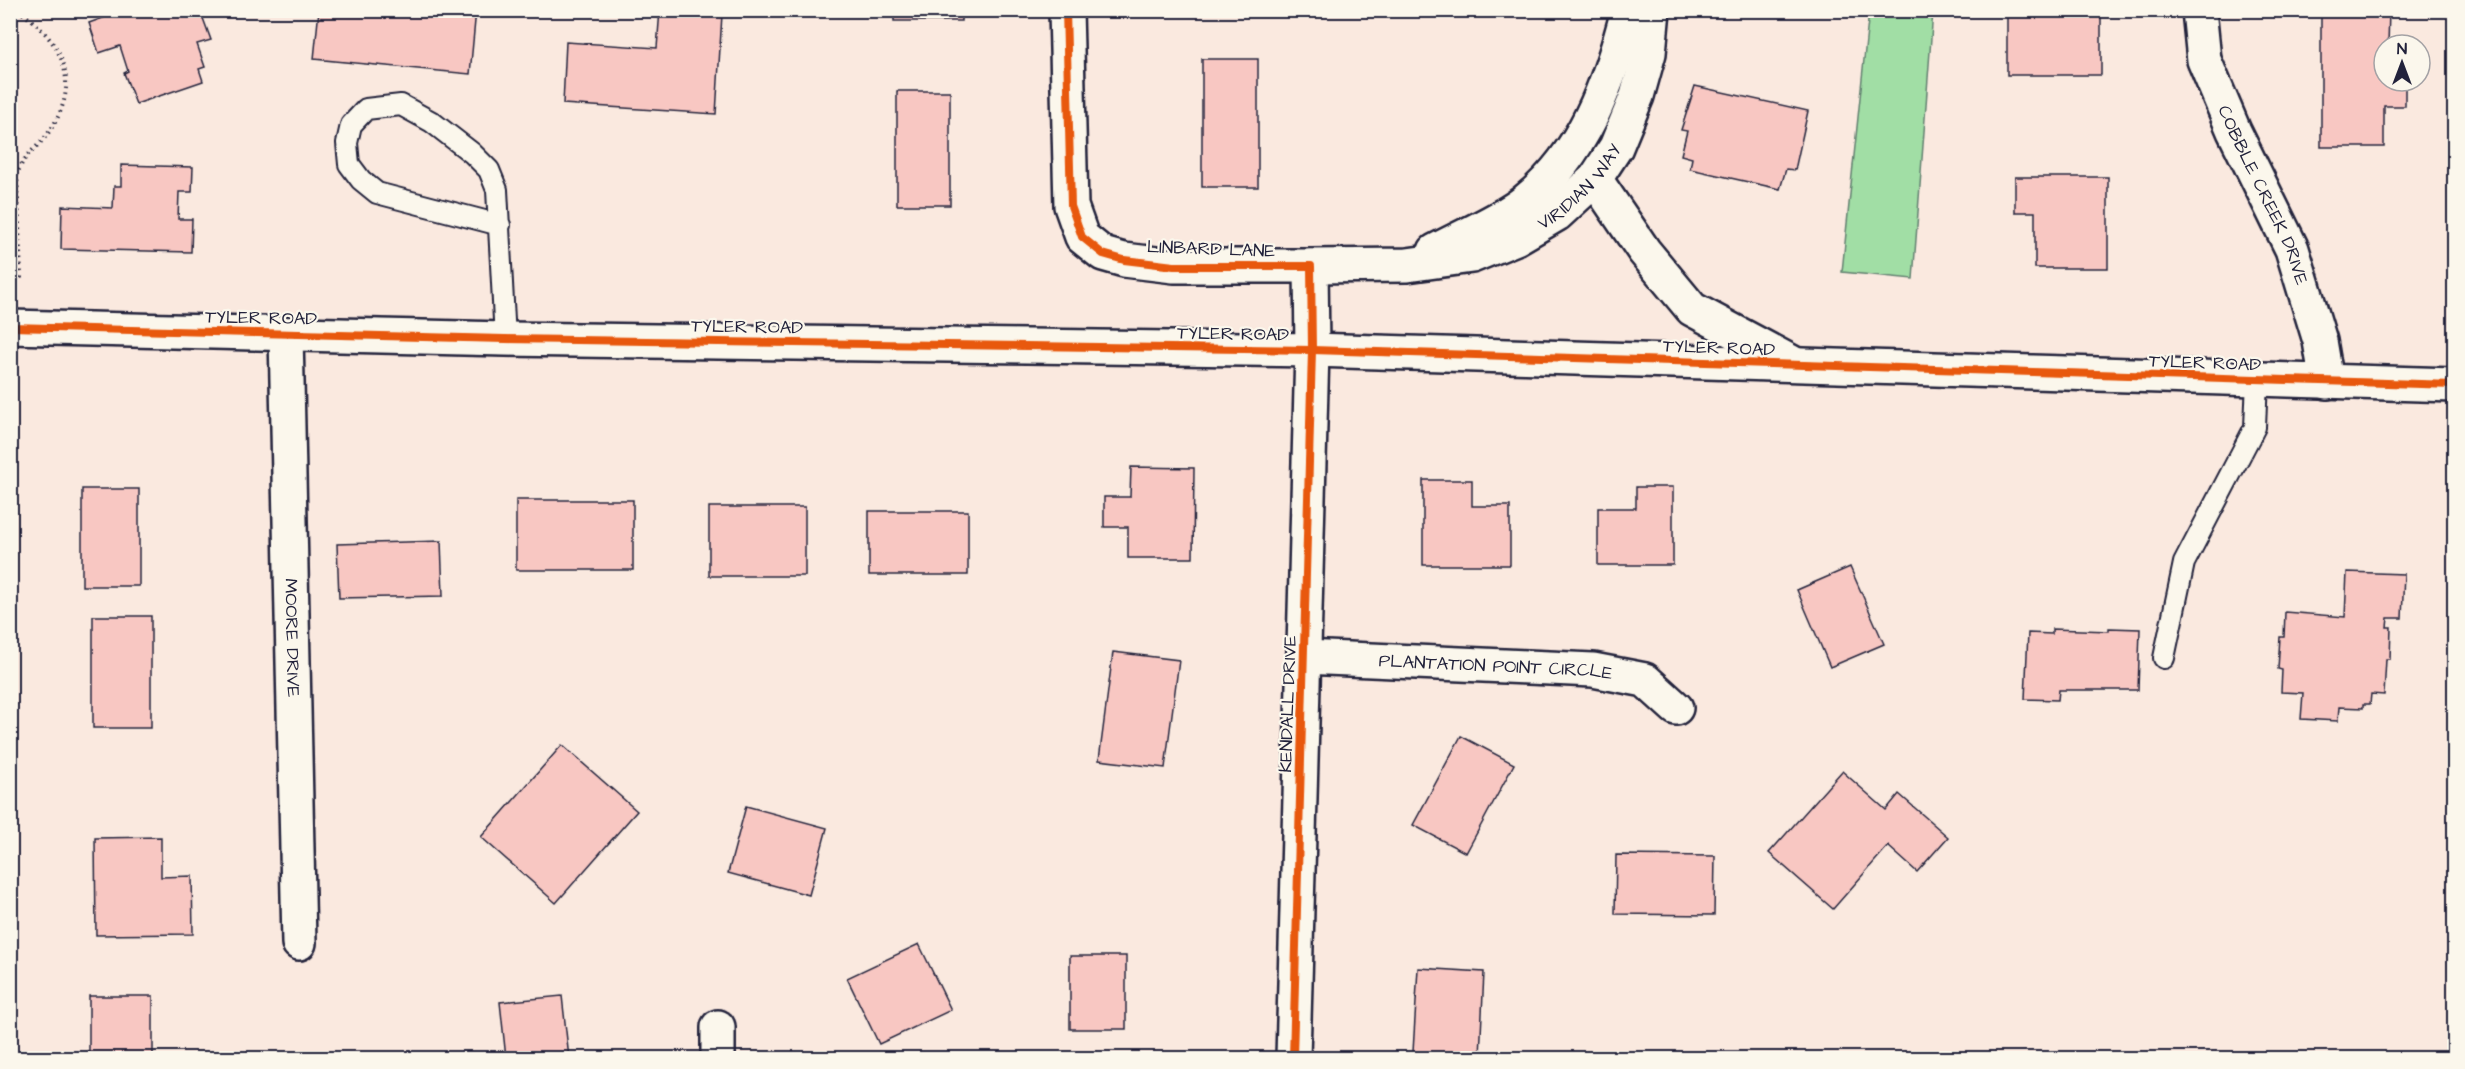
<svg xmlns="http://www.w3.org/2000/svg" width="2465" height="1069" font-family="'Architects Daughter',sans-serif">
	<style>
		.green { fill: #a1dea5; stroke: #628070; stroke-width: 1.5 }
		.building { fill: #f8c7c2; stroke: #22223b; stroke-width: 1.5 }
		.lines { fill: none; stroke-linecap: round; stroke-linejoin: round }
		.service-casing { stroke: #22223b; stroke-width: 24 }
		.minor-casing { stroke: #22223b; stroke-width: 38 }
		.tertiary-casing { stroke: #22223b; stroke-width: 38 }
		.path { stroke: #22223b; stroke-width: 4; stroke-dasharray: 1.5 4.5; stroke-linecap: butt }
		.service { stroke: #fbf7ec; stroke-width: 20 }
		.minor { stroke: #fbf7ec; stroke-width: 33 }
		.tertiary { stroke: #fbf7ec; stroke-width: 33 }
		.cycleway-casing { stroke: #fbf7ec; stroke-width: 11 }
		.cycleway { stroke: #e8590c; stroke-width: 8 }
		.labels { text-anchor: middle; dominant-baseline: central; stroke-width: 4.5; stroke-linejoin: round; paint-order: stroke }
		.street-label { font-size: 18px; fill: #22223b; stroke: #fbf7ec }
	</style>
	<rect width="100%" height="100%" fill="#fae9df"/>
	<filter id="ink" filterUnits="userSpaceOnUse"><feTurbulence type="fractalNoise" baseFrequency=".0167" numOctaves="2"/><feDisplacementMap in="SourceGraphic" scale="12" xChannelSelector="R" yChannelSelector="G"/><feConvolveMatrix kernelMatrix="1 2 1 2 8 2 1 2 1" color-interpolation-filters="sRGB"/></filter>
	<g filter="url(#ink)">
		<polygon class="green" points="1869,11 1933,11 1913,279 1842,272"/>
		<g class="building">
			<polygon points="125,10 180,10 180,12 200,10 211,40 197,44 205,67 199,69 203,81 136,104 124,73 128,71 120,46 99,53 89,23"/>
			<polygon points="319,10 476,10 470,74 314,59"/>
			<polygon points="660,10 722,14 716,114 563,104 566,42 657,48"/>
			<rect x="894" y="10" width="67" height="11"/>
			<rect x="2007" y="10" width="94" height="65"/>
			<polygon points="2321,10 2389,10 2388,45 2384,45 2384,81 2405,81 2405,106 2384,106 2384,147 2321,147"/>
			<rect x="1202" y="59" width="56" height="128"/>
			<polygon points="1695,86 1808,111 1795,170 1786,169 1780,189 1690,169 1692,158 1681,155 1687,131 1681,130"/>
			<rect x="897" y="91" width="53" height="114"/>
			<polygon points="121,165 193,167 192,192 179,192 178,219 192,219 191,252 61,249 62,206 113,208 114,186 121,186"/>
			<polygon points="2015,177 2108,177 2108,268 2035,268 2035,212 2015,212"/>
			<polygon points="1131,467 1194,468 1193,558 1128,558 1128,527 1104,527 1104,497 1130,497"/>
			<polygon points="1423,480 1472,480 1472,506 1510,506 1510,565 1423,565"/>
			<polygon points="1636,487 1673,487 1673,565 1598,565 1598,508 1636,508"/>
			<rect x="82" y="489" width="57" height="97"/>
			<rect x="516" y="500" width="117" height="70"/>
			<rect x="709" y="507" width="96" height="69"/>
			<rect x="869" y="511" width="99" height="64"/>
			<polygon points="441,541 443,596 339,598 337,544"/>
			<polygon points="1850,567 1884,644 1830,667 1797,590"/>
			<polygon points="2347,572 2404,574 2402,618 2388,618 2387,627 2391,627 2390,659 2386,659 2384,695 2371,694 2370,704 2363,704 2363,708 2339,707 2338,721 2301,719 2303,693 2281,692 2282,670 2278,669 2280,637 2284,637 2285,612 2345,617"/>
			<rect x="93" y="616" width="58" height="112"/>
			<polygon points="2109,628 2140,629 2138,690 2059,690 2058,700 2025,699 2028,633 2052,634 2052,629 2109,631"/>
			<polygon points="1113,652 1179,660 1165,768 1099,760"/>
			<polygon points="1461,736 1514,764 1466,853 1413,825"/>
			<polygon points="562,745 637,811 556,903 481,837"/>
			<polygon points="1842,771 1886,810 1899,794 1948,837 1917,872 1888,846 1833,909 1769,853"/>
			<polygon points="746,806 827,828 809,895 728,873"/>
			<polygon points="161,837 161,877 192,876 193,934 96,935 95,838"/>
			<polygon points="1616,855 1715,856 1714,915 1615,914"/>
			<polygon points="919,944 951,1010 879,1044 847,978"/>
			<rect x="1070" y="956" width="56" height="73"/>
			<polygon points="1418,968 1484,972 1480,1056 1413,1052"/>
			<rect x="89" y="996" width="64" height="62"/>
			<polygon points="562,996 569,1058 506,1058 500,1002"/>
		</g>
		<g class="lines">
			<defs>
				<g id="service">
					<polyline points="500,225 377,193 361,180 349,164 347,143 351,125 366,109 401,105 432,122 472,153 489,170 497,190 505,339"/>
					<polyline points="2164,658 2184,563 2255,427 2257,380"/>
				</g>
				<g id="minor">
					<polyline points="1066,10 1071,206 1082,237 1103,254 1124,260 1174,266 1311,266 1312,350 1293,1058"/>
					<path id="s1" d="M2199 10 2204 60 2234 131 2292 249 2320 341 2327 382"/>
					<path d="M1435 251C1461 237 1503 219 1524 202 1584 155 1610 82 1628 10"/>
					<path id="s2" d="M1311 266 1407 265 1472 256 1516 238 1557 214 1595 179 1616 147 1637 96 1649 53 1653 10"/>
					<path id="s3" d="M286 334 299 943"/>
					<path id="s4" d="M1304 657 1593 670 1645 680 1676 708"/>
					<polyline points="718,1027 718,1058"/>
				</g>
				<g id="tertiary">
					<polyline points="1595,179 1644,251 1692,309 1791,362"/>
					<polyline points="10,327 505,339 1312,350 2454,385"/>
				</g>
			</defs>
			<use href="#service" class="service-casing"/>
			<use href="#minor" class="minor-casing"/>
			<use href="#tertiary" class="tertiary-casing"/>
			<path class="path" d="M10 282 18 281 21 277 17 175C25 151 37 150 49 132 83 83 63 41 18 10"/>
			<use href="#service" class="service"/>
			<use href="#minor" class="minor"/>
			<use href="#tertiary" class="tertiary"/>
			<defs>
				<g id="cycleway">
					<polyline points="1066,10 1071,206 1082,237 1103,254 1124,260 1174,266 1311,266 1312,350 1293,1058"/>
					<polyline points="10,327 505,339 1312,350 2454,385"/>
				</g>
			</defs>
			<use href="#cycleway" class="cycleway-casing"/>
			<use href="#cycleway" class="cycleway"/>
		</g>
	</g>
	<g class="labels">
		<g class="street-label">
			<text stroke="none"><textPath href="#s2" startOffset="292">VIRIDIAN WAY</textPath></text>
			<text stroke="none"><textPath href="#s1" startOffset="198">COBBLE CREEK DRIVE</textPath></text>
			<text transform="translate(1211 249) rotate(2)">LINBARD LANE</text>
			<text transform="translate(261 318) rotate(1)">TYLER ROAD</text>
			<text transform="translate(747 327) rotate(1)">TYLER ROAD</text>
			<text transform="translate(1233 334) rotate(1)">TYLER ROAD</text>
			<text transform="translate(1719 348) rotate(2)">TYLER ROAD</text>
			<text transform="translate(2205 363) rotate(2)">TYLER ROAD</text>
			<text stroke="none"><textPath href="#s3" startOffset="304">MOORE DRIVE</textPath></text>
			<text stroke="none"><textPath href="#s4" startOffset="192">PLANTATION POINT CIRCLE</textPath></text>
			<text transform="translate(1288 704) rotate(-88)">KENDALL DRIVE</text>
		</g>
	</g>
	<rect width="2465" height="1069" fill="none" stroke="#fbf7ec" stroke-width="36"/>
	<rect x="18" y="18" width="2429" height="1033" fill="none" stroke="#22223b" stroke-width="2" filter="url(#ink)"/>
	<g transform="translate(2402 63)"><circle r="28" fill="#fbf7ec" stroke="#a4a2a5" stroke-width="1.5"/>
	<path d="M0-4.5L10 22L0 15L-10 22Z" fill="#22223b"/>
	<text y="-9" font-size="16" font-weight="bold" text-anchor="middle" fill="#22223b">N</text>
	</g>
</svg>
